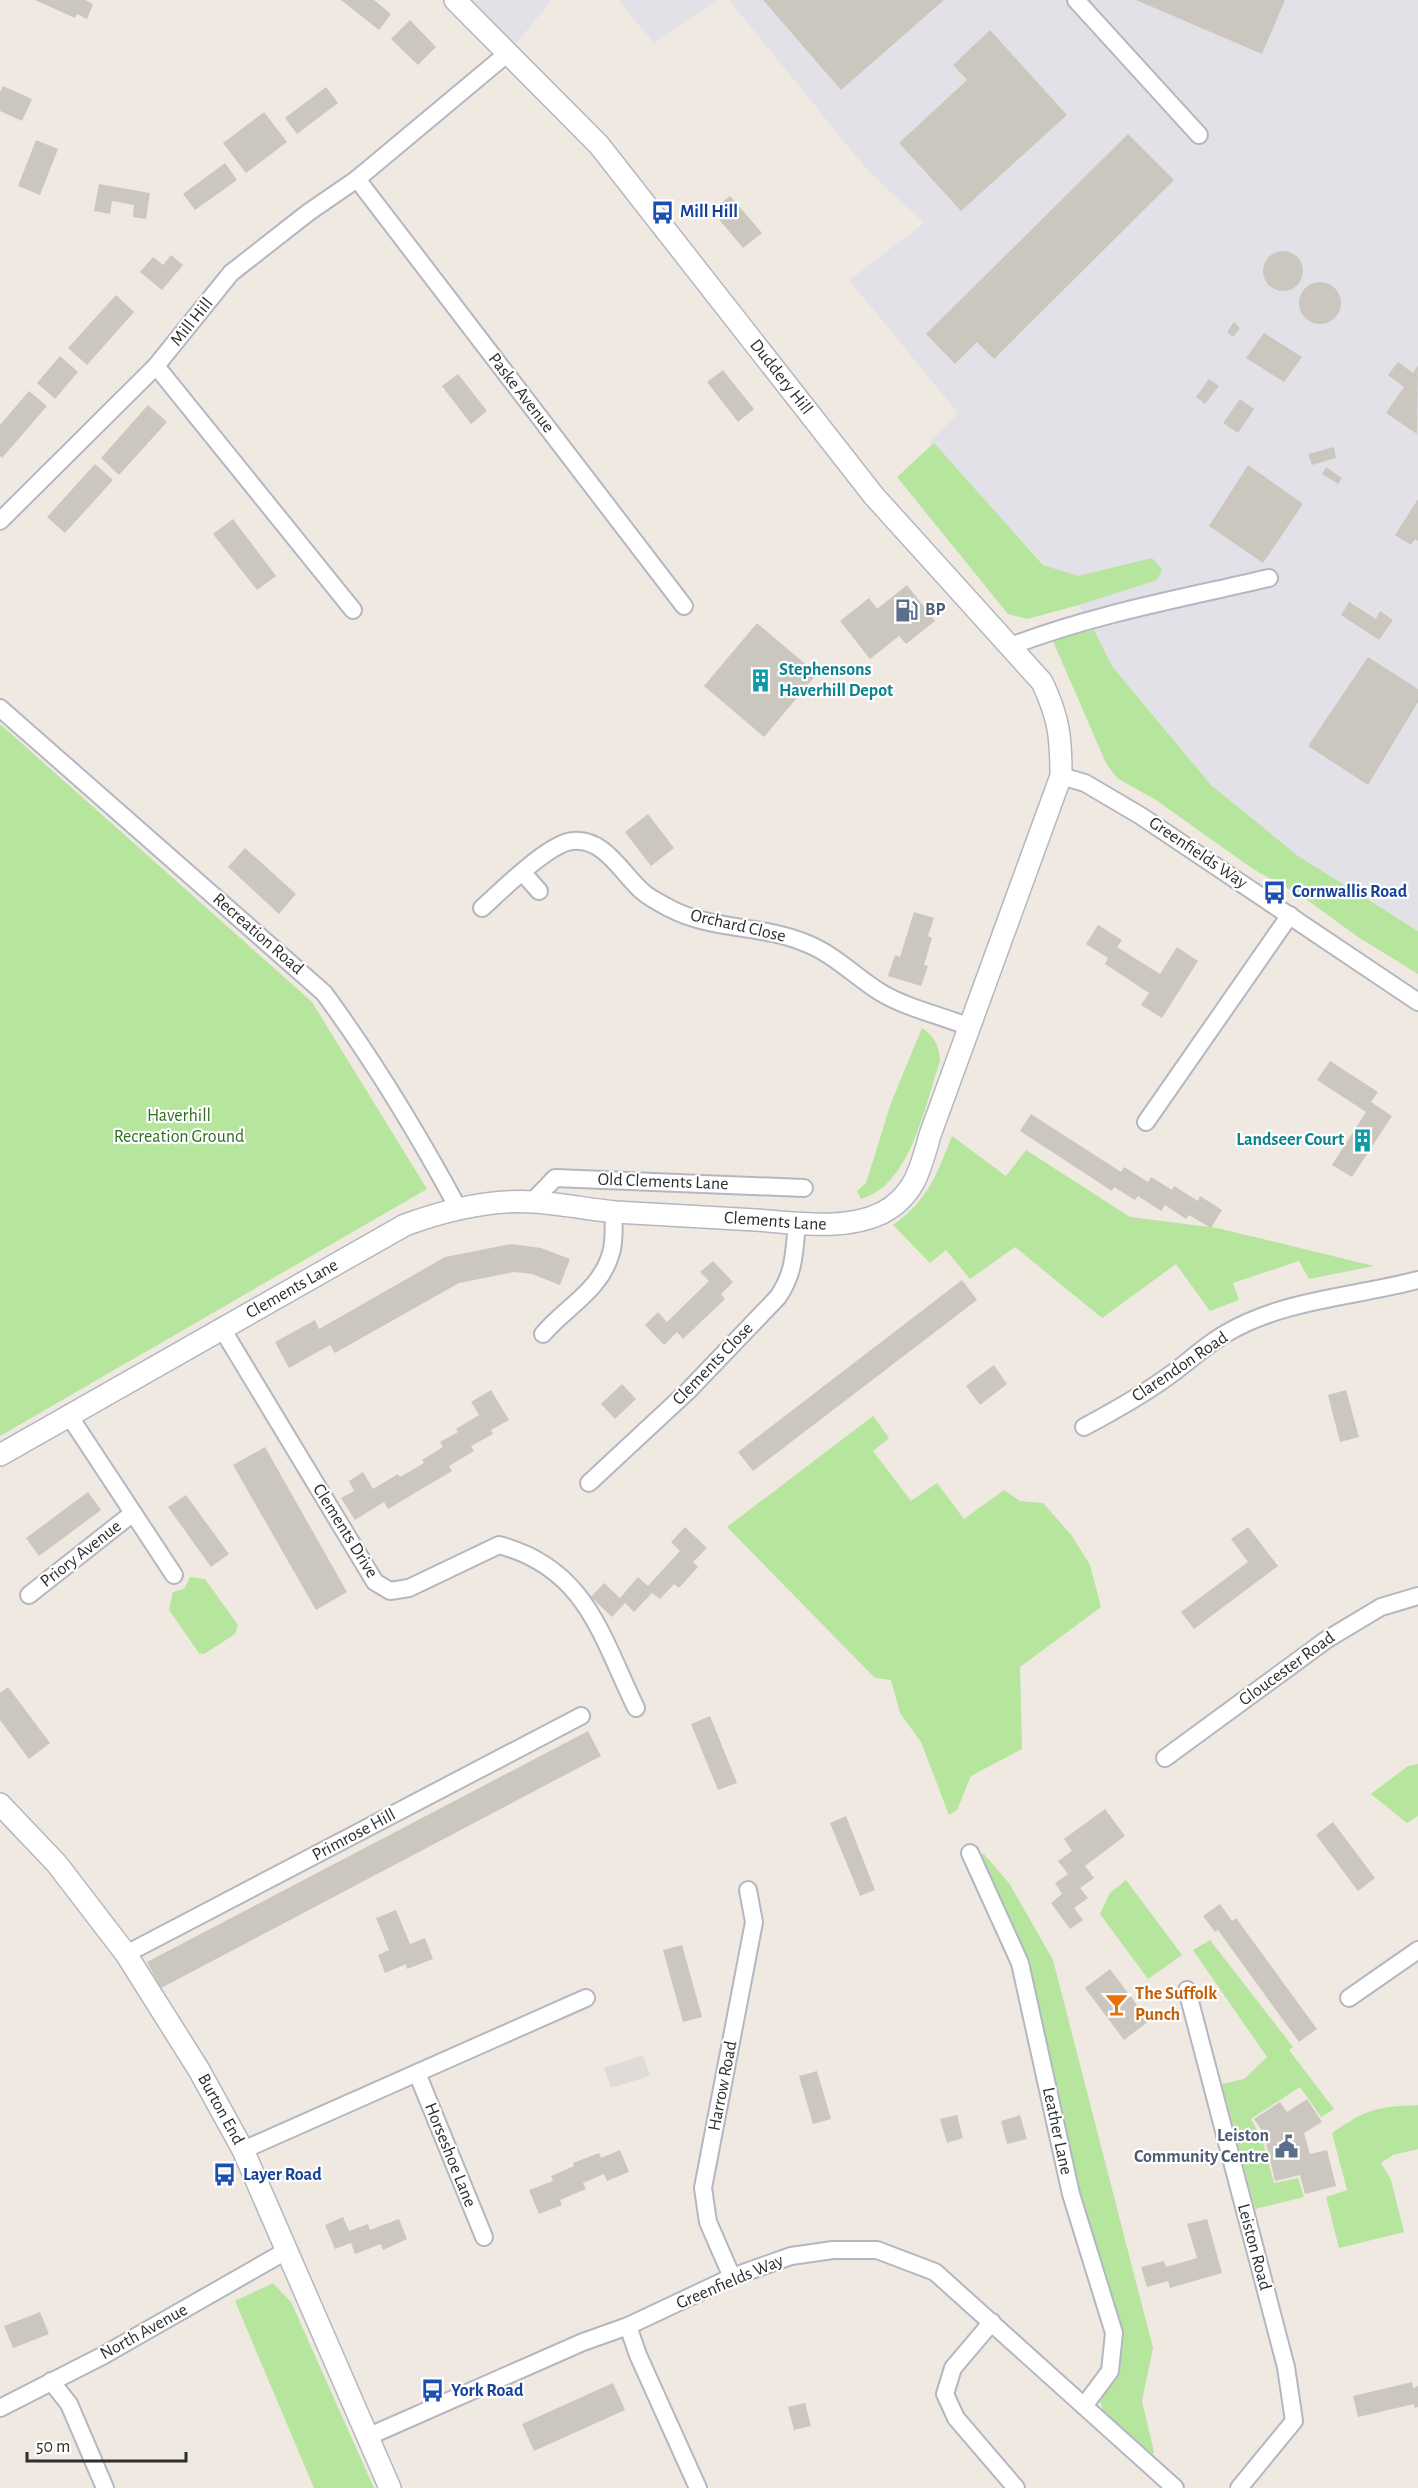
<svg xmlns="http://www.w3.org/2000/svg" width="1418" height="2488" font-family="'Alegreya Sans',sans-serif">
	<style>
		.industrial { fill: #e3e1e8 }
		.green { fill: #b6e59e }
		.plaza { fill: #dfdcd8 }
		.building { fill: #cbc7bf }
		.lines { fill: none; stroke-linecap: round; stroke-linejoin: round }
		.minor-casing { stroke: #b4b7c1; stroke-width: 20 }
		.tertiary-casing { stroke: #b4b7c1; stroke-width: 24 }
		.minor { stroke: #fff; stroke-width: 16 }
		.tertiary { stroke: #fff; stroke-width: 21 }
		.labels { text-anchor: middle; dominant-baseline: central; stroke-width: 4.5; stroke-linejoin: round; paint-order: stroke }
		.transit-label { font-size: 18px; font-weight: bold; fill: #164399; stroke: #fff; text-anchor: start }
		.street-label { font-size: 18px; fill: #2e2e2e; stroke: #fff }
		.service-label { font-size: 18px; font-weight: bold; fill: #4e5e75; stroke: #fff; text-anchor: start }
		.culture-label { font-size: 18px; font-weight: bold; fill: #0d838f; stroke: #fff; text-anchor: start }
		.park-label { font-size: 18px; fill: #2c6e1b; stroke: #fff }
		.food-label { font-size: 18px; font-weight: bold; fill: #c56008; stroke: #fff; text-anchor: start }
	</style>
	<rect width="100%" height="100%" fill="#efe9e1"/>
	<g class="industrial">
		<polygon points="455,0 552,0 508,53"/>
		<polygon points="618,0 717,0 654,43"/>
		<polygon points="729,0 1418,0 1418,930 1320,872 1252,824 1211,784 1181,754 1167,731 1112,666 1094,630 1079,605 1082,604 929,443 958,413 849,280 924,223 868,171"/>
	</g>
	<g class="green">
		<polygon points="934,443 1043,565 1078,576 1152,558 1162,569 1157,580 1079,605 1027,619 1008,614 897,477"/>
		<polygon points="1094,630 1112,666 1211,785 1298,856 1418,931 1418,974 1358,937 1303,897 1253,869 1156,800 1117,778 1106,763 1052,639"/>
		<polygon points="0,724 312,1002 427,1189 0,1436"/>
		<path d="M922 1028C934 1036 939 1045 940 1061 925 1104 911 1185 861 1199L857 1191 866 1183 891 1103Z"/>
		<path d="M952 1136 1006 1176 1026 1150 1130 1217 1217 1228 1374 1266 1309 1279 1299 1261 1233 1283 1239 1300 1210 1311 1176 1264 1102 1318 1015 1247 970 1279 946 1250 930 1263 893 1225C928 1200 937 1174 952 1136Z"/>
		<polygon points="873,1416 889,1438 873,1451 911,1501 937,1483 964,1519 1004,1490 1020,1501 1043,1503 1072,1536 1090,1565 1101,1607 1020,1667 1022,1749 971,1776 957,1810 949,1815 921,1742 900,1713 891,1680 875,1678 727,1527"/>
		<polygon points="190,1577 205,1579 238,1625 235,1634 204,1654 199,1653 169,1610 173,1592 184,1589"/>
		<polygon points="1418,1764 1418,1816 1407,1823 1371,1794 1408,1766"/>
		<polygon points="983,1853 1009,1883 1053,1960 1153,2348 1142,2401 1154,2452 1149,2458 1106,2419 1100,2401 1119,2363 1076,2188 1031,1977 979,1859"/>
		<polygon points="1126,1880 1182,1955 1148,1979 1100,1914 1110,1893"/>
		<polygon points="1210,1940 1293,2047 1289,2050 1334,2109 1321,2117 1300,2087 1251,2119 1263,2142 1274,2183 1298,2178 1304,2197 1255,2209 1222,2084 1244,2079 1267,2057 1193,1950"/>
		<path d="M1418 2105V2149L1393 2155 1381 2163 1391 2180 1404 2232 1339 2248 1326 2197 1347 2190 1332 2133C1367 2109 1375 2107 1418 2105Z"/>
		<polygon points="273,2283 291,2302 374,2488 314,2488 235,2301"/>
	</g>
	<polygon class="plaza" points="643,2055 650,2076 611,2088 604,2068"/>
	<g class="building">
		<polygon points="35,0 85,0 93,4 87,19 77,14 75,18"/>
		<polygon points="341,0 374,0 391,14 379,30"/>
		<polygon points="763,0 944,0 841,90"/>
		<polygon points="1136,0 1285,0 1262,54"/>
		<polygon points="410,20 436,47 418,65 391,39"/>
		<polygon points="990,30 1067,115 961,211 899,143 967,80 953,65"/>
		<polygon points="3,86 32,99 22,121 0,111 0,92"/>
		<polygon points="326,87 338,103 297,134 285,118"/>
		<polygon points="264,112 287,142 246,173 223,143"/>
		<polygon points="1128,134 1174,180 994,359 977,342 955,364 926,334"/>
		<polygon points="36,140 58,149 40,195 18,186"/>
		<polygon points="225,163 237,180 195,210 183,194"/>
		<polygon points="99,184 150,193 146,219 133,217 134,205 112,201 110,214 94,211"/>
		<polygon points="730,196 762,233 743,248 712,211"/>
		<circle cx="1283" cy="271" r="20"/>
		<polygon points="171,255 183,265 162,290 140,272 153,257 163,265"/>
		<circle cx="1320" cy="303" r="21"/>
		<polygon points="116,295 134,312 87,365 68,348"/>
		<polygon points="1234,322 1240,328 1233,337 1227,332"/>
		<polygon points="1264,333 1302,357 1284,382 1246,358"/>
		<polygon points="60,356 78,372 55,399 37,383"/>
		<polygon points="1398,362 1413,373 1418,365 1417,434 1386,413 1404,387 1388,375"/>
		<polygon points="723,370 754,409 738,422 707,382"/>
		<polygon points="458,374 487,411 471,424 442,386"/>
		<polygon points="1209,379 1219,386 1205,404 1196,397"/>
		<polygon points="29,391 47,406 2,458 0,456 0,425"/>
		<polygon points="1240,399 1254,409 1238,433 1223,423"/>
		<polygon points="148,405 167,422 119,475 101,458"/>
		<polygon points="1334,447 1336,458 1312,465 1308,454"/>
		<polygon points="95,464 113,480 65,533 47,517"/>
		<polygon points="1248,465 1303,504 1263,563 1209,526"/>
		<polygon points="1326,467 1342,478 1338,484 1322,474"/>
		<polygon points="1418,499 1418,541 1415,539 1411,545 1395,535"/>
		<polygon points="233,519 276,576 257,590 213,534"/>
		<polygon points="907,585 935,621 906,644 899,636 870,659 840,621 869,598 877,609"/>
		<polygon points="1349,602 1376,619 1380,611 1393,620 1379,640 1341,615"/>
		<polygon points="757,623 817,674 764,737 704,686"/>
		<polygon points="1368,657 1418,689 1418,702 1368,785 1308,746"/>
		<polygon points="648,814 674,848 651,866 625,832"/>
		<polygon points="245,848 296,894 279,914 228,867"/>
		<polygon points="914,912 934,918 928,936 932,938 924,965 928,966 921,986 888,976 895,955 900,957"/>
		<polygon points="1098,925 1122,940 1117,947 1160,974 1177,947 1198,961 1162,1018 1141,1005 1149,993 1105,964 1108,958 1086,944"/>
		<polygon points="1330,1061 1378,1092 1371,1102 1392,1116 1352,1177 1332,1165 1366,1112 1317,1080"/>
		<polygon points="1031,1114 1121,1172 1124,1167 1148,1182 1151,1177 1172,1190 1174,1186 1198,1201 1200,1196 1222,1210 1211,1228 1189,1215 1186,1219 1165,1205 1161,1211 1138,1196 1135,1200 1114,1187 1112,1191 1020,1131"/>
		<polygon points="511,1244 541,1248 570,1259 560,1285 532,1274 514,1272 459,1283 335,1353 330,1345 289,1368 275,1342 315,1320 319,1329 445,1257"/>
		<polygon points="713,1261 733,1282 721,1294 725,1299 683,1339 677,1332 664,1345 645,1325 658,1312 667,1322 709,1281 700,1272"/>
		<polygon points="962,1280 977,1300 753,1471 738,1452"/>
		<polygon points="994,1365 1007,1384 980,1405 966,1386"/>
		<polygon points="622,1384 636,1399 615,1419 601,1404"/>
		<polygon points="491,1390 509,1420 491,1430 493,1434 471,1446 474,1451 449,1466 452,1471 388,1509 384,1502 355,1520 341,1498 354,1491 349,1481 363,1472 373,1489 398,1474 400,1477 424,1463 422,1460 443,1447 440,1442 458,1432 456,1429 479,1415 471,1402"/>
		<polygon points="1346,1390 1359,1437 1340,1442 1328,1395"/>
		<polygon points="265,1447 347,1592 316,1610 233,1465"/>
		<polygon points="88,1492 101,1510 39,1556 26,1538"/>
		<polygon points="186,1495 229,1554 211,1567 168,1507"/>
		<polygon points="685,1527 707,1548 693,1562 698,1567 679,1588 674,1584 660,1599 652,1593 634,1612 625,1603 612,1617 591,1597 604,1583 620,1598 638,1577 648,1586 680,1551 671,1542"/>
		<polygon points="1248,1527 1278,1566 1194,1629 1181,1612 1248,1562 1231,1539"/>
		<polygon points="8,1687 50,1743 29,1759 0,1720 0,1693"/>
		<polygon points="710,1716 737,1783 718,1790 691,1724"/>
		<polygon points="588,1731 601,1756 161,1988 147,1962"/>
		<polygon points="1105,1809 1125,1836 1085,1866 1094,1878 1080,1888 1088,1898 1074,1908 1083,1920 1070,1929 1051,1903 1062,1894 1055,1883 1068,1874 1058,1861 1072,1851 1064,1839"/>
		<polygon points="846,1816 875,1890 860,1896 830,1823"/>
		<polygon points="1333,1822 1375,1878 1358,1891 1316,1835"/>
		<polygon points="1220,1904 1232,1921 1236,1918 1317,2029 1299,2042 1218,1930 1215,1932 1203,1916"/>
		<polygon points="396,1910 410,1944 425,1938 433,1959 407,1969 406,1964 385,1973 378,1955 389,1950 376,1918"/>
		<polygon points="682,1945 702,2017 683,2022 663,1950"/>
		<polygon points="1110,1969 1149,2021 1124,2040 1085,1988"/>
		<polygon points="817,2071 831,2119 813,2124 799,2076"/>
		<polygon points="1307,2099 1322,2122 1304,2133 1310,2154 1327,2150 1336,2186 1305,2194 1300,2175 1275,2181 1266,2142 1269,2141 1254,2119 1280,2102 1287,2112"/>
		<polygon points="957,2115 963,2138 947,2143 940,2119"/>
		<polygon points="1020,2115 1027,2139 1007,2144 1001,2121"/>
		<polygon points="620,2150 629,2172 607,2181 604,2174 583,2183 586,2189 560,2200 562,2205 539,2214 529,2190 553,2181 551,2176 574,2166 573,2163 599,2153 601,2158"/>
		<polygon points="343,2217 349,2231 368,2224 370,2230 399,2219 407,2239 383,2250 381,2244 355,2254 351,2243 335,2249 325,2225"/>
		<polygon points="1207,2219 1222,2273 1170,2288 1168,2281 1147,2287 1141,2267 1164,2261 1166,2267 1197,2258 1187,2224"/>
		<polygon points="40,2312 49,2334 13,2348 4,2326"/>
		<polygon points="1412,2382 1413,2388 1418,2386 1418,2407 1415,2408 1414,2404 1358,2417 1353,2396"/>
		<polygon points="613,2383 625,2410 534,2451 522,2424"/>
		<polygon points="805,2403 811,2426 794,2430 788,2407"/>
	</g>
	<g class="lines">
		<defs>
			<g id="minor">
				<polyline points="1076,0 1199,135"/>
				<polyline points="357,179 684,606"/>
				<polyline points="156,366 353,610"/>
				<polyline points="0,521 156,366 231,273 309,212 357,179 508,53"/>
				<path d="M1011 646C1094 614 1183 598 1269 578"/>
				<path d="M0 708 324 993C374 1061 418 1134 458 1208"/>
				<polyline points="1061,776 1085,783 1141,816 1418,1002"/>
				<polyline points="523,873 539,891"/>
				<path d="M482 908C501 891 550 842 573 841 605 838 622 874 643 892 651 899 662 904 671 909 711 930 761 925 803 942 833 953 853 975 880 992 906 1008 940 1015 969 1027"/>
				<polyline points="1146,1122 1290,915"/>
				<polyline points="532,1202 555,1178 804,1188"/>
				<path d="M221 1327 375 1582 390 1591 409 1588 499 1545C586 1568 601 1636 636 1708"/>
				<path d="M543 1334C566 1307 601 1290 611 1253 615 1241 613 1225 614 1212"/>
				<polyline points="68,1414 174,1575"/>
				<path d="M1084 1427C1114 1411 1143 1395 1170 1375 1188 1362 1206 1345 1225 1334 1284 1299 1354 1297 1418 1280"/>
				<path d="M589 1483 688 1391 778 1297C795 1272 794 1252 797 1223"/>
				<polyline points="29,1595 133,1513"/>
				<polyline points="1165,1758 1326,1640 1381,1607 1418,1596"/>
				<polyline points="970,1853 1020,1963 1071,2194 1114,2333 1110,2371 1084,2406"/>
				<polyline points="126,1954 581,1716"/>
				<polyline points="1187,1990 1286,2367 1294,2421 1239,2488"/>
				<polyline points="1349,1998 1418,1950"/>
				<polyline points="417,2073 484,2237"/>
				<polyline points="243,2150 586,1998"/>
				<polyline points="732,2277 708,2222 703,2188 754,1922 748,1890"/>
				<polyline points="992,2322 953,2368 945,2394 956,2418 1016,2488"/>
				<polyline points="628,2326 638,2355 698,2488"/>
				<polyline points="51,2381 69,2404 105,2488"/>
				<polyline points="0,2408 104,2355 286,2251"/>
				<polyline points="367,2437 583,2342 628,2326 732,2277 791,2256 833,2250 877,2250 935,2272 1175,2488"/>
			</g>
			<g id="tertiary">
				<path id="s1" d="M0 1455 405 1225C446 1210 489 1199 534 1202 561 1204 588 1209 615 1212 662 1215 709 1217 756 1220 796 1223 845 1231 882 1213 915 1196 921 1167 930 1135L1061 776C1061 737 1059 718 1042 682L874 496 599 145 455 0"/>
				<path id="s2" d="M0 1804 57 1864 126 1954 199 2070 243 2150 390 2488"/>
			</g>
		</defs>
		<use href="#minor" class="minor-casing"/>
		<use href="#tertiary" class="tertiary-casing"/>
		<use href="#minor" class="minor"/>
		<use href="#tertiary" class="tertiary"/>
	</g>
	<defs>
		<symbol id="bus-bare" viewBox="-9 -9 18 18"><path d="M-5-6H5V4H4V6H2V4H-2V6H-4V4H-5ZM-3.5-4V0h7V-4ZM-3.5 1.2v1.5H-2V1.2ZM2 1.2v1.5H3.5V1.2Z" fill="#1a4fb4" stroke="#fff" stroke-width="2.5" paint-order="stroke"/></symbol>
		<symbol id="fuel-bare" viewBox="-9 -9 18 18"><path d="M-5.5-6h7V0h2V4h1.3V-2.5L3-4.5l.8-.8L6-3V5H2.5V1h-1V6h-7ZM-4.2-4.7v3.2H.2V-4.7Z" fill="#5c6f8a" stroke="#fff" stroke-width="2.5" paint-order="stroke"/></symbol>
		<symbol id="building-bare" viewBox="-9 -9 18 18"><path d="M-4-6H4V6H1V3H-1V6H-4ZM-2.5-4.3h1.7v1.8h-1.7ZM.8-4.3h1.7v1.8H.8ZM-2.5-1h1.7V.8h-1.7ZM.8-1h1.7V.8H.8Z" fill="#0f9aa8" stroke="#fff" stroke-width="2.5" paint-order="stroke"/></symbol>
		<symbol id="bar-bare" viewBox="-9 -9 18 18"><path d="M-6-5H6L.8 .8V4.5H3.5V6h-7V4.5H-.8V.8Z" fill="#e8710a" stroke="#fff" stroke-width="2.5" paint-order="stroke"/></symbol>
		<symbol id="civic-bare" viewBox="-9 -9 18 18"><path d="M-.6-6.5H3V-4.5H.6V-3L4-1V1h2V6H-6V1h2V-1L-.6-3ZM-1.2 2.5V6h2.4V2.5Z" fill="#5c6f8a" stroke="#fff" stroke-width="2.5" paint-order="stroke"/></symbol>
	</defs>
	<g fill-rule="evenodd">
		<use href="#bus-bare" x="646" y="196" width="33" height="33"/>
		<use href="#fuel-bare" x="890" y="594" width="33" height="33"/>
		<use href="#building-bare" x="744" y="664" width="33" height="33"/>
		<use href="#bus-bare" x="1258" y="876" width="33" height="33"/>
		<use href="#building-bare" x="1346" y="1124" width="33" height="33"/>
		<use href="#bar-bare" x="1100" y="1988" width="33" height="33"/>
		<use href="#civic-bare" x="1270" y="2130" width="33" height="33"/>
		<use href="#bus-bare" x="208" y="2158" width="33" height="33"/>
		<use href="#bus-bare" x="416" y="2374" width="33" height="33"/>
	</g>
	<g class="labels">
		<g class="transit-label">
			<text x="680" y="212">Mill Hill</text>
			<text x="1292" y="892">Cornwallis Road</text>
			<text x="243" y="2175">Layer Road</text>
			<text x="451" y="2391">York Road</text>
		</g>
		<g class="street-label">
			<text transform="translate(192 322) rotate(-51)">Mill Hill</text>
			<text transform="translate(781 377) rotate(52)">Duddery Hill</text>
			<text transform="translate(521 393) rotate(52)">Paske Avenue</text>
			<text transform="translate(1198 853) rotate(34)">Greenfields Way</text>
			<text transform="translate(738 926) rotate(13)">Orchard Close</text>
			<text transform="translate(258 934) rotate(41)">Recreation Road</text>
			<text transform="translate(663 1182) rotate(2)">Old Clements Lane</text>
			<text stroke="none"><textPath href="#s1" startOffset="840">Clements Lane</textPath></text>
			<text stroke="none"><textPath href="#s1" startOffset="336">Clements Lane</textPath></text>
			<text transform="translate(713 1364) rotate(-46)">Clements Close</text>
			<text transform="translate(1180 1367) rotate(-34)">Clarendon Road</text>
			<text transform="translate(345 1531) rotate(58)">Clements Drive</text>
			<text transform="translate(81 1554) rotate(-38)">Priory Avenue</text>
			<text transform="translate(1287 1669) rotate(-36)">Gloucester Road</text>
			<text transform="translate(354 1835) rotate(-28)">Primrose Hill</text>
			<text transform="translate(723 2086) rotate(-79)">Harrow Road</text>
			<text stroke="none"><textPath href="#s2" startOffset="378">Burton End</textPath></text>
			<text transform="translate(1057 2131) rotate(78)">Leather Lane</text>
			<text transform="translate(450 2155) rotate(68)">Horseshoe Lane</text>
			<text transform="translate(1254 2247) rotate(75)">Leiston Road</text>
			<text transform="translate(730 2282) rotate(-23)">Greenfields Way</text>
			<text transform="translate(144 2332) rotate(-29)">North Avenue</text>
		</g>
		<g class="service-label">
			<text x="925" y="610">BP</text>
			<text x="1269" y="2136" text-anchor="end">Leiston<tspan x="1269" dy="21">Community Centre</tspan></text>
		</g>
		<g class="culture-label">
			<text x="779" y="670">Stephensons<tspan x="779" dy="21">Haverhill Depot</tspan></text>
			<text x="1344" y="1140" text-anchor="end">Landseer Court</text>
		</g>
		<g class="park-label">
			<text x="179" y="1116">Haverhill<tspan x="179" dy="21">Recreation Ground</tspan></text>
		</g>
		<g class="food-label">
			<text x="1135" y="1994">The Suffolk<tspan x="1135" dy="21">Punch</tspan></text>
		</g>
	</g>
	<path d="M27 2452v9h159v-9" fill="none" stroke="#2e2e2e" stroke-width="3"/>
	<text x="36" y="2452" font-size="18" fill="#2e2e2e" stroke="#ffffff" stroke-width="4.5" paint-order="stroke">50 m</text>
</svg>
